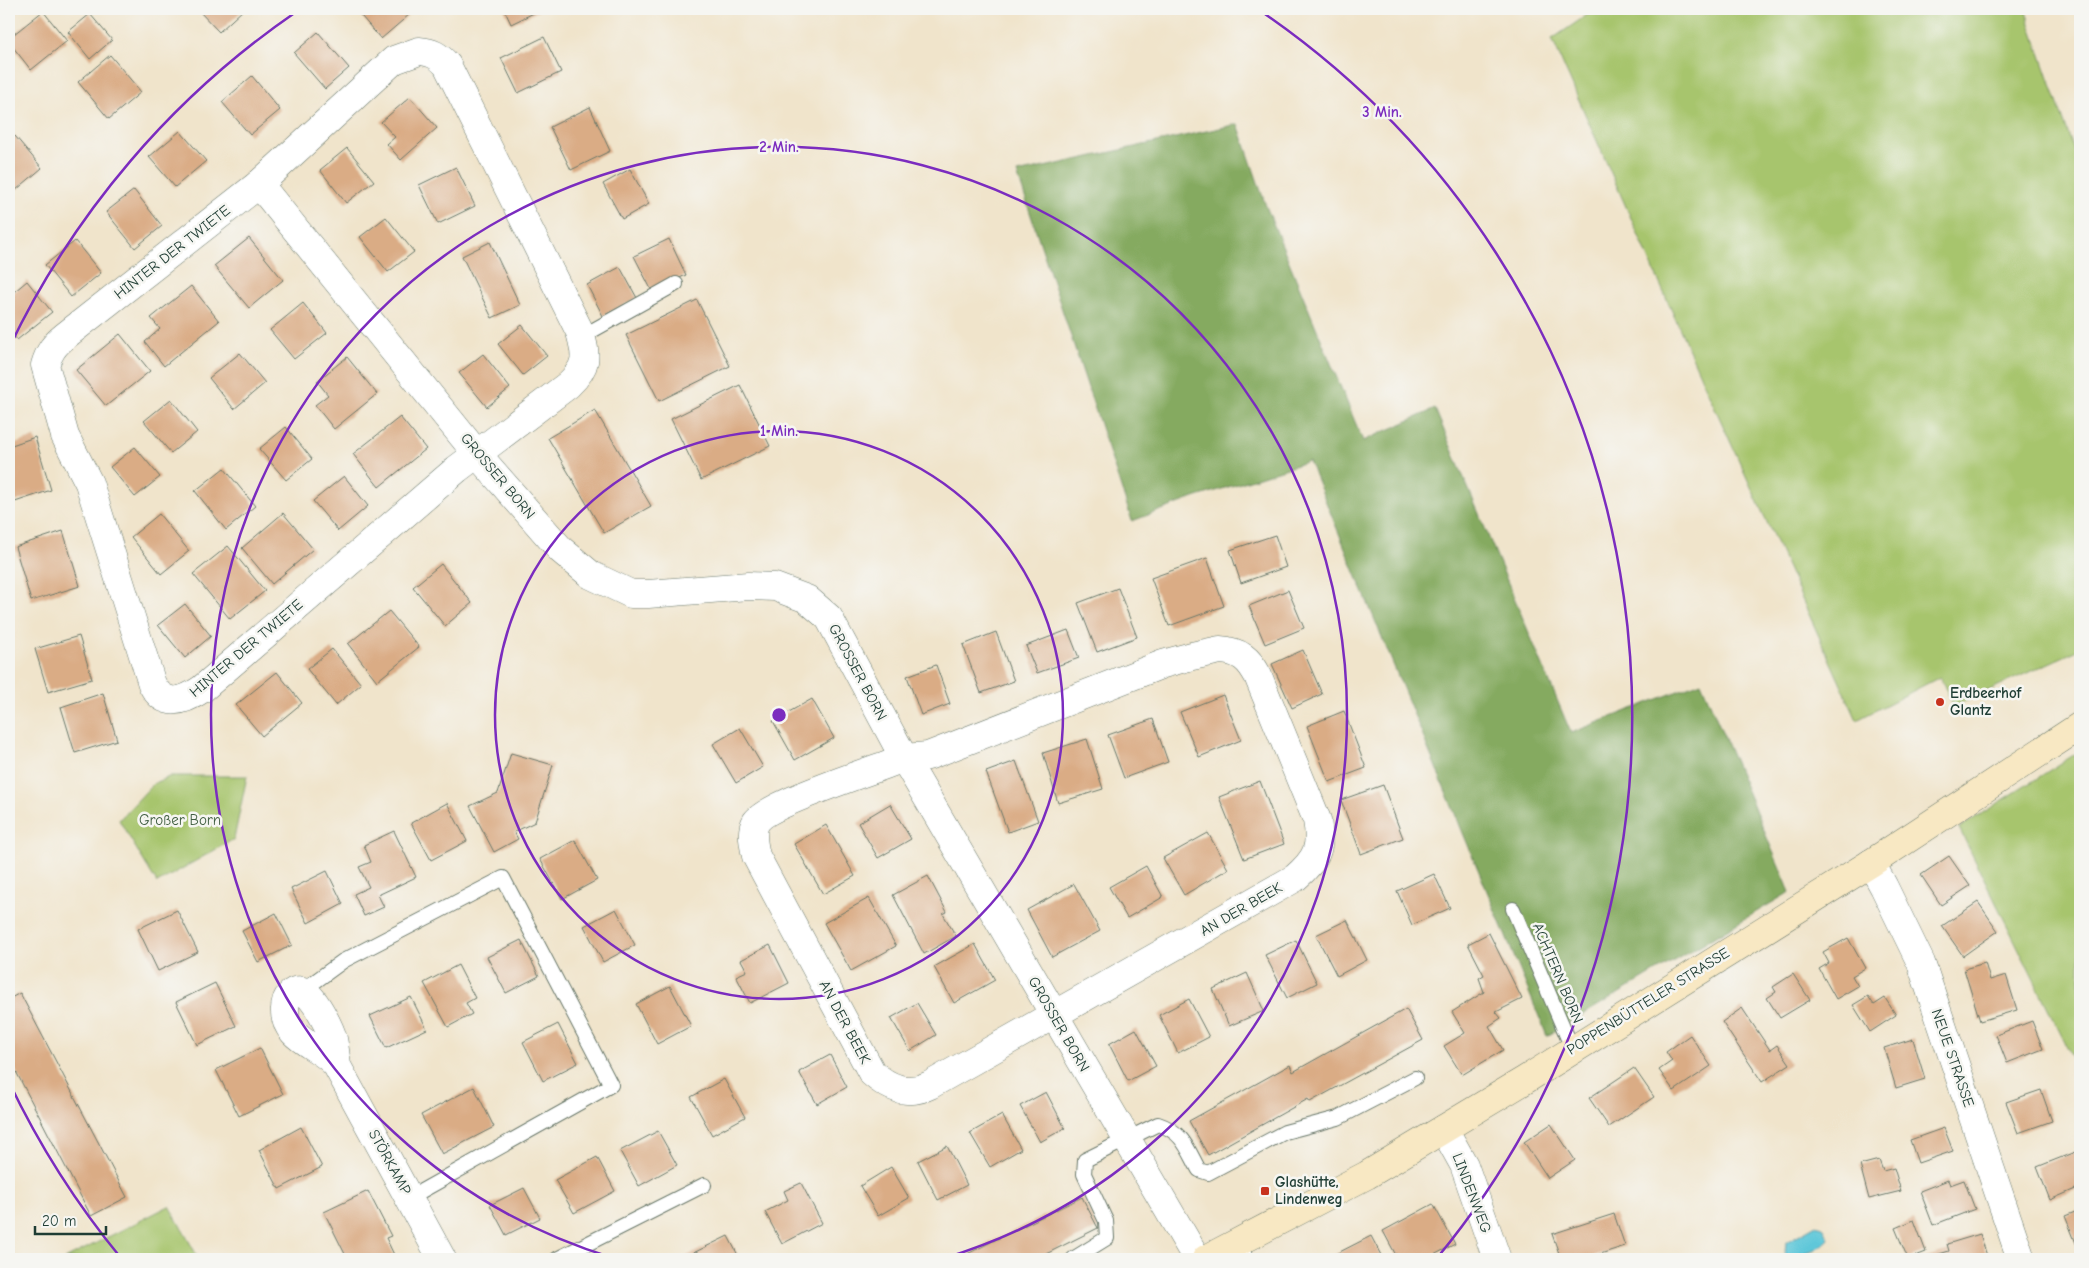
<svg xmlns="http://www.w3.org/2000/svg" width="2089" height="1268" font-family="'Comic Neue',sans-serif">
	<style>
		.green { fill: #a7c56d; stroke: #638150 }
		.forest { fill: #85aa60; stroke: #52744a }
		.water { fill: #5ec7d9; stroke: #3e8286 }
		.building { fill: #daac85 }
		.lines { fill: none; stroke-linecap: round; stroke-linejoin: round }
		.service-casing { stroke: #687769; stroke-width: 16 }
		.minor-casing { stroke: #687769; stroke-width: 29 }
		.secondary-casing { stroke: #687769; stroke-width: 29 }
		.service { stroke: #fff; stroke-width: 14 }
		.minor { stroke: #fff; stroke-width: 28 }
		.secondary { stroke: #f8e8c3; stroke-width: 28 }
		.ring { fill: none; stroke: #7b2cbf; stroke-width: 2.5 }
		.poi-dot { fill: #c8321e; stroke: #f6f6f2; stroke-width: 2 }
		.labels { text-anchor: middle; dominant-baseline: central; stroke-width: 5; stroke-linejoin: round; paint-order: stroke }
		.street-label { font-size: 15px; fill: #1f3d34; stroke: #f6f6f2 }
		.poi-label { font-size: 15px; font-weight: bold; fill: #1f3d34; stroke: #f6f6f2; text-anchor: start }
		.park-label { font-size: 15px; fill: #415f42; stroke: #f6f6f2 }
		.centre { fill: #7b2cbf; stroke: #f6f6f2; stroke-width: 2.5 }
		.ring-label { font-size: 15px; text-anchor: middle; font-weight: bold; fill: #7b2cbf; stroke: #f6f6f2; stroke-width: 5; stroke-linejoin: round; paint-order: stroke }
	</style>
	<rect width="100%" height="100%" fill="#f6f6f2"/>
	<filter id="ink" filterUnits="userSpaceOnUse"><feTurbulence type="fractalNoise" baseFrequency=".02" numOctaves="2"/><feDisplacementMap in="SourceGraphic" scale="10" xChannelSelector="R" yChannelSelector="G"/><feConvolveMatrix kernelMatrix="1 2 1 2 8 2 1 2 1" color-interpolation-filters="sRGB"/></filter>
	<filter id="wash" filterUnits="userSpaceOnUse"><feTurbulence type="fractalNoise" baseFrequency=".0096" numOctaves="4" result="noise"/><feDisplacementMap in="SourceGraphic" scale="20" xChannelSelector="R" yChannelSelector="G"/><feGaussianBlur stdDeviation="1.12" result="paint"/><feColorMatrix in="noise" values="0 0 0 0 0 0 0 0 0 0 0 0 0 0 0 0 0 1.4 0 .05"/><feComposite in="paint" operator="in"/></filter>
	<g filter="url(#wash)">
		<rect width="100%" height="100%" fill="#f0e4cb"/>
		<g class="green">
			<polygon points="1596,9 2025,9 2080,168 2080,649 1954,706 1940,677 1857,720 1705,386 1552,39"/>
			<polygon points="2080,751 2080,1073 1959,828"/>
			<polygon points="171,776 247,776 234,839 157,883 119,820 153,784"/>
			<polygon points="169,1206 199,1259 65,1259"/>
		</g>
		<polygon class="forest" points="1238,124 1266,206 1363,441 1435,409 1571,733 1701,682 1790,892 1547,1036 1309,461 1194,498 1132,521 1017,173"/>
		<path class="water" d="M1816 1225 1823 1227 1829 1239C1825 1245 1797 1259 1789 1259L1785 1254 1786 1242Z"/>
		<g id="blocks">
			<g class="building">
				<polygon points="197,9 244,9 219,32"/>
				<polygon points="355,9 406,9 410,14 381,39"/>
				<polygon points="504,9 542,9 511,24"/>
				<polygon points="43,11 67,41 31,70 9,42 9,38"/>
				<polygon points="90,14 112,40 90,59 68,32"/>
				<polygon points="318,32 349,68 325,89 294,53"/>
				<polygon points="544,37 561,72 518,93 501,58"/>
				<polygon points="110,55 141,92 109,119 78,82"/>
				<polygon points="252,76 280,110 250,135 222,102"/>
				<polygon points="410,97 437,128 401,160 387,144 395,137 381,122"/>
				<polygon points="590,107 610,151 571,170 550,127"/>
				<polygon points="180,131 206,161 175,187 149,157"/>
				<polygon points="15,136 42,168 9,196 9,141"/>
				<polygon points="347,148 374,181 346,203 320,170"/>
				<polygon points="456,167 475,206 438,224 419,185"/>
				<polygon points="630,169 649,204 622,219 603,184"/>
				<polygon points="134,190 162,226 135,248 106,212"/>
				<polygon points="386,217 414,252 388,272 360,237"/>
				<polygon points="249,238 283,280 249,308 214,266"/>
				<polygon points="669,239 686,275 652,291 634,256"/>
				<polygon points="75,241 101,273 71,297 45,265"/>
				<polygon points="490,242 520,305 492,318 462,256"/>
				<polygon points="620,267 637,298 603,316 587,285"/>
				<polygon points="27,281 52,312 17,340 9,329 9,296"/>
				<polygon points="191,286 219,321 164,366 145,342 160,329 151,318"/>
				<polygon points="697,300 730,366 659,401 626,335"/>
				<polygon points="303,303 327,333 294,359 270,330"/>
				<polygon points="522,325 547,356 523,375 498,344"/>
				<polygon points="120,334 150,371 106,406 76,370"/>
				<polygon points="240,353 265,383 234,409 209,378"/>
				<polygon points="483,354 510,388 487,407 459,373"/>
				<polygon points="347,357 377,394 334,429 315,405 328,395 317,381"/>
				<polygon points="740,385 770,446 701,480 671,419"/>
				<polygon points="171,399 197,432 171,453 144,421"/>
				<polygon points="595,410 651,506 604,533 548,438"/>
				<polygon points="400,417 426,449 379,487 353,454"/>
				<polygon points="286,427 312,459 286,480 259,449"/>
				<polygon points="35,437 51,490 9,504 9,446"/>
				<polygon points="135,447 160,477 135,497 110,467"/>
				<polygon points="224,468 255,506 226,530 195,491"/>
				<polygon points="344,476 368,506 338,531 313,501"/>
				<polygon points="283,513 313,549 272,584 242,548"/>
				<polygon points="159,514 189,551 161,574 131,537"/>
				<polygon points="63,531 80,586 31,601 15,547"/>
				<polygon points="1275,535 1286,567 1241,583 1230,550"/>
				<polygon points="228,546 265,591 230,619 193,574"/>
				<polygon points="1207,558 1224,606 1169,626 1151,578"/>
				<polygon points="441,564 472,603 445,626 413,587"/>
				<polygon points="1118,588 1137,637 1097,652 1078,603"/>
				<polygon points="1288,590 1304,628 1265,644 1249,606"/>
				<polygon points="185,604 211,636 185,658 158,625"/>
				<polygon points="389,611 419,647 377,681 348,644"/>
				<polygon points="1068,630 1079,658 1037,673 1026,646"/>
				<polygon points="996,632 1014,681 981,693 963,645"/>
				<polygon points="79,636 92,679 48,692 35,649"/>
				<polygon points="332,649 361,684 336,705 307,669"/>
				<polygon points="1303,650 1322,694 1292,708 1272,664"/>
				<polygon points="936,665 950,704 921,715 907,676"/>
				<polygon points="277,672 302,703 262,736 236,705"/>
				<polygon points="103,693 117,740 75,753 61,707"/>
				<polygon points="1223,695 1241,740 1199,757 1180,712"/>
				<polygon points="812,699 834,738 795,760 773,721"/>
				<polygon points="1344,711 1366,768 1329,782 1307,726"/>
				<polygon points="1153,719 1168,762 1124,778 1108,735"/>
				<polygon points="740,728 763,767 736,783 713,744"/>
				<polygon points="1087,739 1103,789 1058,803 1043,753"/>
				<polygon points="511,753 553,765 535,822 514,832 518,839 494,852 470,806 498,793"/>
				<polygon points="1016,761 1038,821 1008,832 986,772"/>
				<polygon points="1260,781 1284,844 1244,859 1219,797"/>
				<polygon points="1383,785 1403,838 1361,854 1341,800"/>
				<polygon points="447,803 467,841 431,860 411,823"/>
				<polygon points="890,804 911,839 878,858 858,823"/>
				<polygon points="826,825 855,876 823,894 794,844"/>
				<polygon points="394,831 416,877 378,895 384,907 364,916 354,894 369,887 359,867 371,862 364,845"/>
				<polygon points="1208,833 1228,869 1184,895 1163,858"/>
				<polygon points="575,840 597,880 562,899 540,859"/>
				<polygon points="1949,856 1970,886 1941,905 1921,875"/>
				<polygon points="1146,866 1163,897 1127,918 1109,887"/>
				<polygon points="327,871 343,904 308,923 291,889"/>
				<polygon points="1434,874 1450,908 1412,925 1397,891"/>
				<polygon points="928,876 947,912 943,914 956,936 924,954 893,895"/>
				<polygon points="1074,884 1100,931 1052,957 1027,910"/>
				<polygon points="869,898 896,946 851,971 824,923"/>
				<polygon points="1978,902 1998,931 1963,956 1942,926"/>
				<polygon points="616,909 635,945 603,962 584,926"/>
				<polygon points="177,910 198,952 158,971 138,929"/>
				<polygon points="276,913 292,945 258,962 242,931"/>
				<polygon points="1347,920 1367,960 1337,976 1316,935"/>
				<polygon points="1489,933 1522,999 1496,1012 1501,1018 1489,1026 1503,1050 1462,1075 1444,1046 1465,1033 1452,1012 1484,992 1479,978 1484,975 1468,944"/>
				<polygon points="1848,938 1865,968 1852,976 1858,986 1836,999 1819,969 1829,963 1823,952"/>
				<polygon points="521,940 539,976 506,993 487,957"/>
				<polygon points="1296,940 1317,983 1287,998 1265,955"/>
				<polygon points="975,944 995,980 954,1003 934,967"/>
				<polygon points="770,945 789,983 750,1003 736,976 747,971 741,960"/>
				<polygon points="1985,963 1990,980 2006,975 2017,1010 1980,1021 1964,969"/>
				<polygon points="458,965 475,998 466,1003 472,1014 448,1027 424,983"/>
				<polygon points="1247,973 1264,1011 1229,1026 1213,989"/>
				<polygon points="1793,974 1810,1000 1780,1018 1767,998 1776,992 1773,987"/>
				<polygon points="215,983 236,1026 197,1045 176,1002"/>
				<polygon points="670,986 691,1026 657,1044 636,1004"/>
				<polygon points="20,993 127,1197 91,1216 9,1058 9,999"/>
				<polygon points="1868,996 1874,1005 1885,998 1896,1015 1870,1032 1853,1005"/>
				<polygon points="411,997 427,1029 386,1048 370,1016"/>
				<polygon points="1189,999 1209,1037 1178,1053 1159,1015"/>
				<polygon points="917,1003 936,1035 910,1051 891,1018"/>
				<polygon points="1742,1008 1770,1050 1777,1045 1790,1064 1762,1082 1722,1022"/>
				<polygon points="1406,1009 1423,1040 1310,1102 1308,1099 1208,1155 1189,1121 1290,1065 1293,1072"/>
				<polygon points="2032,1021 2043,1049 2007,1063 1996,1035"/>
				<polygon points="558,1024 578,1063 543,1081 523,1042"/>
				<polygon points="1136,1029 1156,1066 1128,1081 1109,1044"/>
				<polygon points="1690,1035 1711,1066 1674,1091 1659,1070 1672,1061 1666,1052"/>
				<polygon points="1913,1039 1925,1079 1896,1088 1884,1048"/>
				<polygon points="260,1048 283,1094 239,1116 216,1070"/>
				<polygon points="830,1055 847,1087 817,1104 799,1072"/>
				<polygon points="1634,1068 1654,1097 1609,1127 1589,1098"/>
				<polygon points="724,1079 745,1117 712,1135 691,1097"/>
				<polygon points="474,1087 494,1127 442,1154 421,1115"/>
				<polygon points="2041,1090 2052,1121 2018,1133 2006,1102"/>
				<polygon points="1046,1092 1065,1128 1040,1142 1020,1106"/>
				<polygon points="1002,1115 1021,1149 990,1167 970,1133"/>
				<polygon points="1551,1124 1575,1160 1548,1178 1524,1142"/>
				<polygon points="301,1127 322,1167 279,1189 259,1150"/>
				<polygon points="1944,1128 1953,1151 1918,1163 1910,1140"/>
				<polygon points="658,1131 677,1165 639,1186 620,1151"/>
				<polygon points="947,1146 967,1185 938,1200 918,1161"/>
				<polygon points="2080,1150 2080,1187 2050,1200 2037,1167"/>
				<polygon points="597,1157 615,1191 574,1213 555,1180"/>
				<polygon points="1879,1160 1883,1171 1894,1168 1901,1191 1869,1199 1860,1165"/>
				<polygon points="891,1167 909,1198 878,1216 860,1186"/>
				<polygon points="1948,1180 1950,1185 1964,1180 1975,1209 1933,1225 1920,1191"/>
				<polygon points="801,1183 822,1223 782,1244 765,1212 788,1200 784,1191"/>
				<polygon points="524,1188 540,1218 506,1235 490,1205"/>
				<polygon points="368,1191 391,1236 386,1238 396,1259 343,1259 347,1258 324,1212"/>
				<polygon points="1082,1197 1098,1228 1036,1259 957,1259"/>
				<polygon points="1433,1204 1455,1244 1426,1259 1398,1259 1383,1231"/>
				<polygon points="2080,1210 2080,1253 2065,1216"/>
				<polygon points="1614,1214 1625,1246 1585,1259 1561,1259 1552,1234"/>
				<polygon points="1914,1220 1926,1252 1908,1259 1895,1228"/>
				<polygon points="1980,1234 1987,1256 1977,1259 1923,1259 1949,1251 1947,1244"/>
				<polygon points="728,1236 740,1259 681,1259"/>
				<polygon points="1371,1236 1383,1259 1326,1259"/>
			</g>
		</g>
	</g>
	<g filter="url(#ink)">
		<use href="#blocks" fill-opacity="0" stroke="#687769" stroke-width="1"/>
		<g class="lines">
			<defs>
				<g id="service">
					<polyline points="581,337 676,284"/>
					<polyline points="1513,909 1572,1048"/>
					<polyline points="302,991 343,961 503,878 611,1085 409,1198"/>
					<polyline points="1240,1241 1246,1259"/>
					<polyline points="557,1259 704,1185"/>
					<path d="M1073 1259 1107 1238 1106 1221 1084 1174 1085 1160 1158 1124C1183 1132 1187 1148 1199 1170L1208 1173 1285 1132 1338 1118 1415 1078"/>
				</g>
				<g id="minor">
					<path d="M419 51C432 52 438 55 447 65L580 332C587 357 588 366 568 385L457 469 202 689C183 702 164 708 152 684L89 483 65 436 45 365C49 352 54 345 65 336L259 184 394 60Z"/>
					<polyline points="259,184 477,454 561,550 591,575 631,594 648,594 748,586 775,587 807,599 829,618 904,758 1197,1259"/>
					<path d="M1220 650C1240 651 1249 659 1258 676L1317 820C1322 848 1317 859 1295 878L930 1085C908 1096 889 1088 872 1073L756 856C754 845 750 832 756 822 767 805 864 773 888 764L904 758 928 756 1163 664 1192 656Z"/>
					<polyline points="1871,863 1884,887 1921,963 2021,1259"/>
					<path d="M337 1066C336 1057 335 1048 333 1039 330 1028 314 996 303 991 298 989 293 991 290 995 286 999 285 1004 285 1009 283 1040 323 1046 337 1066L442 1259"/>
					<polyline points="1444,1129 1464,1165 1497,1259"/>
				</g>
				<polyline id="secondary" points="1206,1259 1367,1175 1525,1080 1871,863 2080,726"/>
			</defs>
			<use href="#service" class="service-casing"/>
			<use href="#minor" class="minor-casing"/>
			<use href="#secondary" class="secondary-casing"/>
			<use href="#service" class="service"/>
			<use href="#minor" class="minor"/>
			<use href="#secondary" class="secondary"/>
		</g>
	</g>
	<g class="ring">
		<circle cx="779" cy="715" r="284"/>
		<path d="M613 1258A568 568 0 1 1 945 1258"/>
		<path d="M121 1258A853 853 0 0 1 9 1082M9 348A853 853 0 0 1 296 12M1262 12A853 853 0 0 1 1437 1258"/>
	</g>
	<g class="poi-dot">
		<circle cx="1940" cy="702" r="5"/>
		<rect x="1260" y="1186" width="10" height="10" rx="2.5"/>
	</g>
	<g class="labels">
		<g class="street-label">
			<text transform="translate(172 252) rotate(-38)">HINTER DER TWIETE</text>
			<text transform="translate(498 476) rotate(50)">GROSSER BORN</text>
			<text transform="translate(246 648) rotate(-40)">HINTER DER TWIETE</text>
			<text transform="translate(858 672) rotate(62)">GROSSER BORN</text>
			<text transform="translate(1241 909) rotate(-30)">AN DER BEEK</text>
			<text transform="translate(1558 973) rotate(67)">ACHTERN BORN</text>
			<text transform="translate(1648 1001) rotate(-32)">POPPENBÜTTELER STRASSE</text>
			<text transform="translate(845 1022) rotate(62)">AN DER BEEK</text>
			<text transform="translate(1059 1024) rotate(60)">GROSSER BORN</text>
			<text transform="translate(1953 1058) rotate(71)">NEUE STRASSE</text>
			<text transform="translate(390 1162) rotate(61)">STÖRKAMP</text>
			<text transform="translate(1472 1193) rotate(69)">LINDENWEG</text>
		</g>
		<g class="poi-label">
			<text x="1950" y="693">Erdbeerhof<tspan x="1950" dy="17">Glantz</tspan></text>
			<text x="1275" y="1182">Glashütte,<tspan x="1275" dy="17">Lindenweg</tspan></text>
		</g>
		<g class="park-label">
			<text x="180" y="820">Großer Born</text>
		</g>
	</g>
	<circle cx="779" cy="715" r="8" class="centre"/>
	<g class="ring-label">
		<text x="1382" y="117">3 Min.</text>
		<text x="779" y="152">2 Min.</text>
		<text x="779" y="436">1 Min.</text>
	</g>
	<rect width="2089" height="1268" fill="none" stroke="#f6f6f2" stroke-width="30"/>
	<path d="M35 1226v8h71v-8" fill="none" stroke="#1f3d34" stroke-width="2.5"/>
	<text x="42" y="1226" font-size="15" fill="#1f3d34" stroke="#f6f6f2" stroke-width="4" paint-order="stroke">20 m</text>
</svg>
